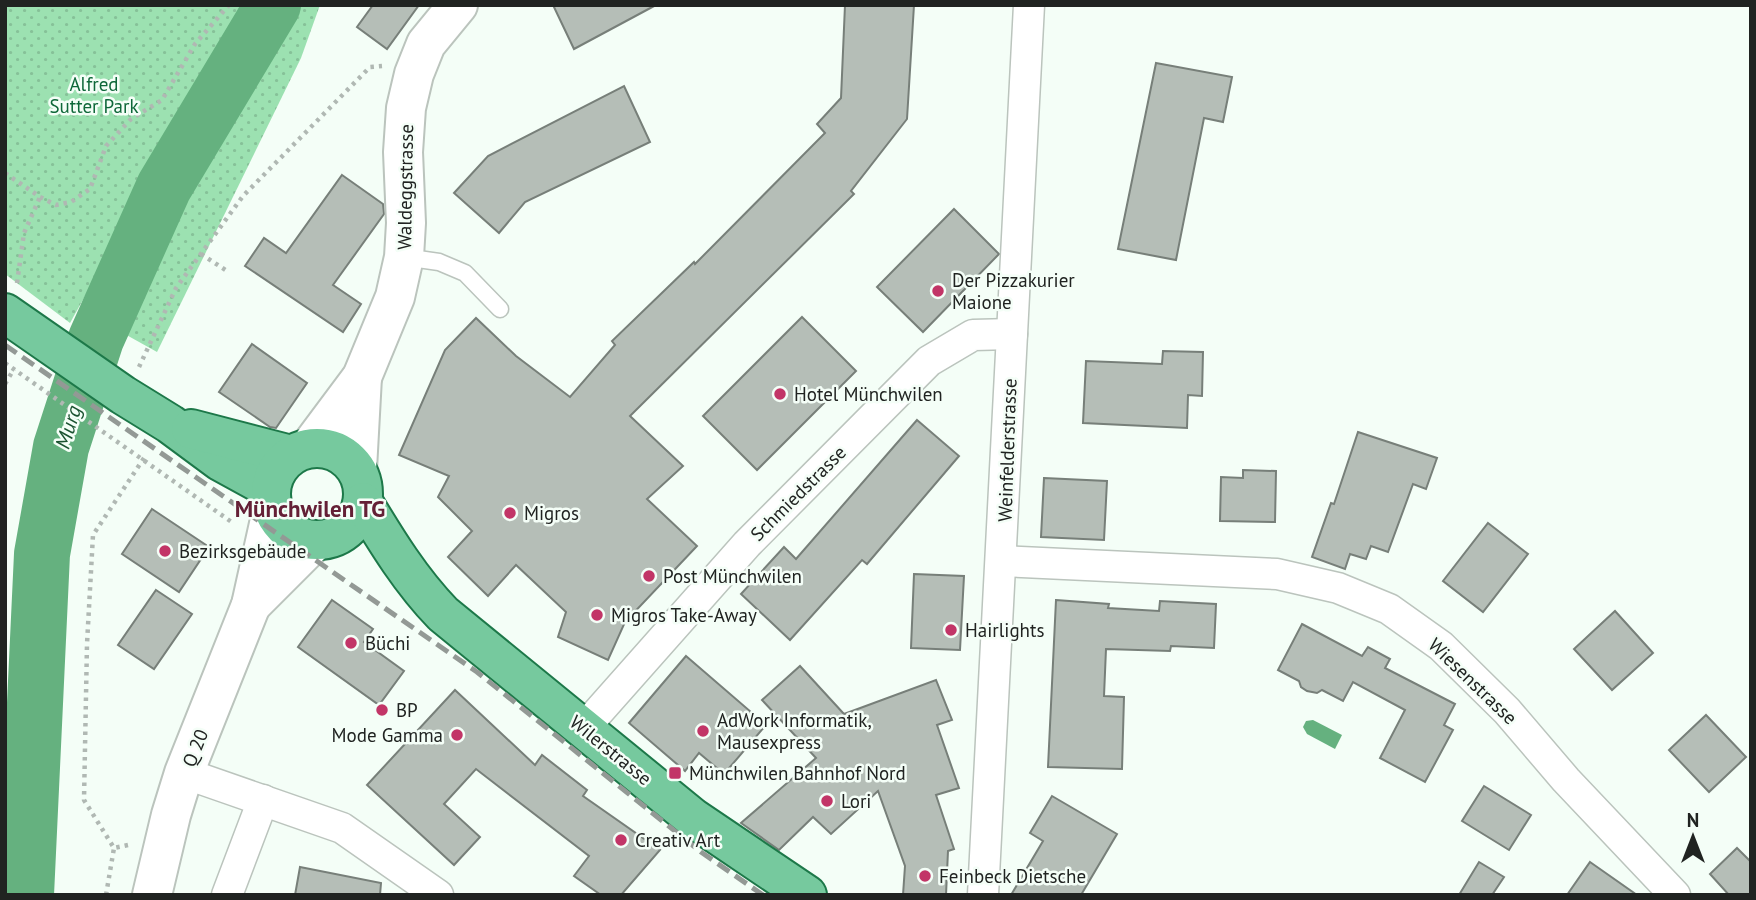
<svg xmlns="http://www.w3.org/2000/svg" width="1756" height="900" font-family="'PT Sans',sans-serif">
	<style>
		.green { fill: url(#green-dots) }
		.water { fill: #65b17f }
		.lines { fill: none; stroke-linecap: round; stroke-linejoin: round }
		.river { stroke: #65b17f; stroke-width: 56 }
		.building { fill: #b5beb7; stroke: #777f79; stroke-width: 2 }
		.lane-casing { stroke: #bbc4bd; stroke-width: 19 }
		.street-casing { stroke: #bbc4bd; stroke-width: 33 }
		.secondary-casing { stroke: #bbc4bd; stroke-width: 42 }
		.primary-casing { stroke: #1d7849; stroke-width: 42 }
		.path { stroke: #b0b8b3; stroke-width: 4.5; stroke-dasharray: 3.5 5; stroke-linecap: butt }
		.lane { stroke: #fff; stroke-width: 16 }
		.street { stroke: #fff; stroke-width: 30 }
		.secondary { stroke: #fff; stroke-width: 38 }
		.primary { stroke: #76c99e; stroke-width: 38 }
		.rail { stroke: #939995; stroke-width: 5; stroke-dasharray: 14 7; stroke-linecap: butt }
		.poi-dot { fill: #c23567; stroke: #f4fef7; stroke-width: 2.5 }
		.labels { text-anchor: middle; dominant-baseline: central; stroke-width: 5; stroke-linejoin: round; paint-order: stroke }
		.park-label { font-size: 19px; fill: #0e6839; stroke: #f4fef7 }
		.street-label { font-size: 19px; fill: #202321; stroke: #f4fef7 }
		.poi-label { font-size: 19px; fill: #202321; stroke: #f4fef7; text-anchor: start }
		.water-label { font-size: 21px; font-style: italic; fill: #1b5331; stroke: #f4fef7 }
		.quarter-label { font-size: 23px; font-weight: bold; fill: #642036; stroke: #f4fef7 }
	</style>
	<defs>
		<pattern id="green-dots" width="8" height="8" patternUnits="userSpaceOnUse" patternTransform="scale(1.75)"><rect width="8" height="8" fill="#9ce1b1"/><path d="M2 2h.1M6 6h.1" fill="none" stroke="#86c198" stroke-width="1.8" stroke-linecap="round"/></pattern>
	</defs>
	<rect width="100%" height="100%" fill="#f4fef7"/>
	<g class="green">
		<polygon points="5,5 247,5 70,323 5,274"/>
		<polygon points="253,5 320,5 301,58 157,352 87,313"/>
	</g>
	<polygon class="water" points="1313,720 1342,735 1335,749 1307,734 1303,727 1306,721"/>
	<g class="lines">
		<polyline class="river" points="26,895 42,554 61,447 96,339 164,187 273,5"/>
	</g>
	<g class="building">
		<polygon points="373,5 419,5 387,49 357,27"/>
		<polygon points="553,5 656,5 574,49"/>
		<polygon points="845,5 914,5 907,119 851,191 854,194 630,416 683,466 647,499 697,546 625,622 608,660 558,637 566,612 516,565 488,596 448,557 472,531 438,497 449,476 399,455 445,350 476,318 516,356 570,397 615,345 612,341 694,262 695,264 825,133 817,124 841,98"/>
		<polygon points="1156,63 1232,77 1223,122 1204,118 1176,260 1118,249"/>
		<polygon points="624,86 650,142 525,202 499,233 454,193 488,156"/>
		<polygon points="342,175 383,204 384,214 333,285 361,304 343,332 245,266 264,238 286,253"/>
		<polygon points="954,209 999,254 923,332 877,287"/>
		<polygon points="802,317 856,371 757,470 703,416"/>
		<polygon points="252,344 307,383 276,428 270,427 219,392"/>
		<polygon points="1163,351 1203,352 1202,396 1188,395 1187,428 1083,423 1086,361 1162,364"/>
		<polygon points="917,420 959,456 867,564 862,560 790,640 741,594 784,547 796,559"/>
		<polygon points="1358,432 1437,458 1426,489 1413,484 1388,552 1371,546 1366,559 1350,554 1345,569 1312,557 1331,503 1334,504"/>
		<polygon points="1243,470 1276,471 1275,522 1220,521 1221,477 1243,478"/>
		<polygon points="1044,478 1107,481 1104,540 1041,537"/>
		<polygon points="152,509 209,547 179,592 122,554"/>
		<polygon points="1488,523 1528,554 1483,612 1443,581"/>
		<polygon points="914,574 964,576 960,650 911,648"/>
		<polygon points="156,590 192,614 154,669 118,645"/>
		<polygon points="332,600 373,629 364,642 404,671 379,705 298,647"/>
		<polygon points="1056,600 1109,604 1108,608 1159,611 1160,601 1216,604 1214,648 1171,646 1170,651 1106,649 1104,696 1124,697 1122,769 1048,767"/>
		<polygon points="1615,611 1653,653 1612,690 1574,649"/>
		<polygon points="1302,624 1362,656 1368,647 1390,659 1385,668 1455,704 1444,725 1453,730 1425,782 1380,758 1405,710 1353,682 1343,701 1322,690 1317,693 1307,691 1301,687 1299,681 1278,670"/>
		<polygon points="686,656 766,725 724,774 699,753 685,771 629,723"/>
		<polygon points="800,666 844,714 936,680 952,720 937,725 959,788 936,795 954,849 948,851 946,895 903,895 905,866 878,791 831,834 813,817 779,850 741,823 816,758 762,700"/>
		<polygon points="455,690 535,765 542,755 587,790 583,796 660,850 621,895 601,895 574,876 589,856 476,769 444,804 480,837 454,865 367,785"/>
		<polygon points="1706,715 1746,757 1709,792 1669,750"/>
		<polygon points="1484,786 1531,815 1509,850 1462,821"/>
		<polygon points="1052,796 1117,834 1081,895 1011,895 1043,841 1030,833"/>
		<polygon points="1737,848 1751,862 1751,895 1729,895 1710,874"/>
		<polygon points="1479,862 1504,877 1492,895 1459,895"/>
		<polygon points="1590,862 1637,895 1567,895"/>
		<polygon points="300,867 381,883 380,895 295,895"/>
	</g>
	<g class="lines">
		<defs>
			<polyline id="lane" points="404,257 439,262 465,273 500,309"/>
			<g id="street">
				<polyline points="1002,561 1277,574 1338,588 1389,609 1441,646 1507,711 1566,780 1675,895"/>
				<polyline points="584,728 747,544 929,361 973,335 1012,334"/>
				<polyline points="184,773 342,828 438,895"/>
				<polyline points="227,895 263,800"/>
				<polyline points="983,895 1029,5"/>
			</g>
			<g id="secondary">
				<polyline points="309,448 362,377 395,297 404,257 406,223 403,152 406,108 414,74 426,44 458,5"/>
				<polyline points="357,469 362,377"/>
				<polyline points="251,605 316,540"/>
				<polyline points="152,895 171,815 184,773 251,605 273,506"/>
			</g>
			<g id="primary">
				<polyline points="5,313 123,395 170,424 220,461 271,489"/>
				<polyline points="191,429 291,455"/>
				<circle cx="317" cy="494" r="46"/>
				<path d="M363 502C387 542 411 581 443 614L693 818 807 895"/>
			</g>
		</defs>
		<use href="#lane" class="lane-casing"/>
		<use href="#street" class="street-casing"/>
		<use href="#secondary" class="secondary-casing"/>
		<use href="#primary" class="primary-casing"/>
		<g class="path">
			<polyline points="5,173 40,197 56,205 71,202 90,189 106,146 131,119 162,100 195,44 229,5"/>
			<polyline points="201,254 227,271"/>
			<polyline points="17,283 24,233 40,197"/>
			<polyline points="5,363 233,523"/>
			<polyline points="139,367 176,288 243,196 370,67 382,66"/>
			<polyline points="5,384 14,369"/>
			<polyline points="128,845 114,848 84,800 87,644 93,535 144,458"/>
			<polyline points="106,895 114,848"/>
		</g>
		<use href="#lane" class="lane"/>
		<use href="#street" class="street"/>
		<use href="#secondary" class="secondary"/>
		<use href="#primary" class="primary"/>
		<polyline class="rail" points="5,345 477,672 701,852 763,895"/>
	</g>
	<g class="poi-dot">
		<circle cx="938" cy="291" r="7"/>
		<circle cx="780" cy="394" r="7"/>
		<circle cx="510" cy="513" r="7"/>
		<circle cx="165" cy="551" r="7"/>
		<circle cx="649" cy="576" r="7"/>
		<circle cx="597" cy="615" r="7"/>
		<circle cx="951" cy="630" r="7"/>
		<circle cx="351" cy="643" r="7"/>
		<circle cx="382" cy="710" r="7"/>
		<circle cx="703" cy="731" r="7"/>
		<circle cx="457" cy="735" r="7"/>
		<rect x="668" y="766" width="14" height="14" rx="3.5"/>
		<circle cx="827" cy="801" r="7"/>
		<circle cx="621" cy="840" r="7"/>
		<circle cx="925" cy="876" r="7"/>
	</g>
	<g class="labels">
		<g class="park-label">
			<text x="94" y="84">Alfred<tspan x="94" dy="22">Sutter Park</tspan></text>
		</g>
		<g class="street-label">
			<text transform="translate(405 187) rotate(-89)">Waldeggstrasse</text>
			<text transform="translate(1007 450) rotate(-88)">Weinfelderstrasse</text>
			<text transform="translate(798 493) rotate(-45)">Schmiedstrasse</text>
			<text transform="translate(1473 681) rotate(44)">Wiesenstrasse</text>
			<text transform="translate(195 748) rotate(-68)">Q 20</text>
			<text transform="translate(611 750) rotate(39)">Wilerstrasse</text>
		</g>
		<g class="poi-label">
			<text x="952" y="280">Der Pizzakurier<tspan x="952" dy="22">Maione</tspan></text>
			<text x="794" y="394">Hotel Münchwilen</text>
			<text x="524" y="513">Migros</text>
			<text x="179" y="551">Bezirksgebäude</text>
			<text x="663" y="576">Post Münchwilen</text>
			<text x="611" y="615">Migros Take-Away</text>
			<text x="965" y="630">Hairlights</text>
			<text x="365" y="643">Büchi</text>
			<text x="396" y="710">BP</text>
			<text x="717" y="720">AdWork Informatik,<tspan x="717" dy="22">Mausexpress</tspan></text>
			<text x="443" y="735" text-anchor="end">Mode Gamma</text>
			<text x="689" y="773">Münchwilen Bahnhof Nord</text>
			<text x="841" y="801">Lori</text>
			<text x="635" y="840">Creativ Art</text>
			<text x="939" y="876">Feinbeck Dietsche</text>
		</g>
		<g class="water-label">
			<text transform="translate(68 427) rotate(-73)">Murg</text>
		</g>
		<g class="quarter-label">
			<text x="310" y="508">Münchwilen TG</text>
		</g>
	</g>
	<rect width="1756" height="900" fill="none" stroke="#202321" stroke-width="14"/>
	<g transform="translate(1693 837)" stroke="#f4fef7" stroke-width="5" paint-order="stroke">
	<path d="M0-5L12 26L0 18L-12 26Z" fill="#202321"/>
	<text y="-10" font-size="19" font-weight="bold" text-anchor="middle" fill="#202321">N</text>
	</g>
</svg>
